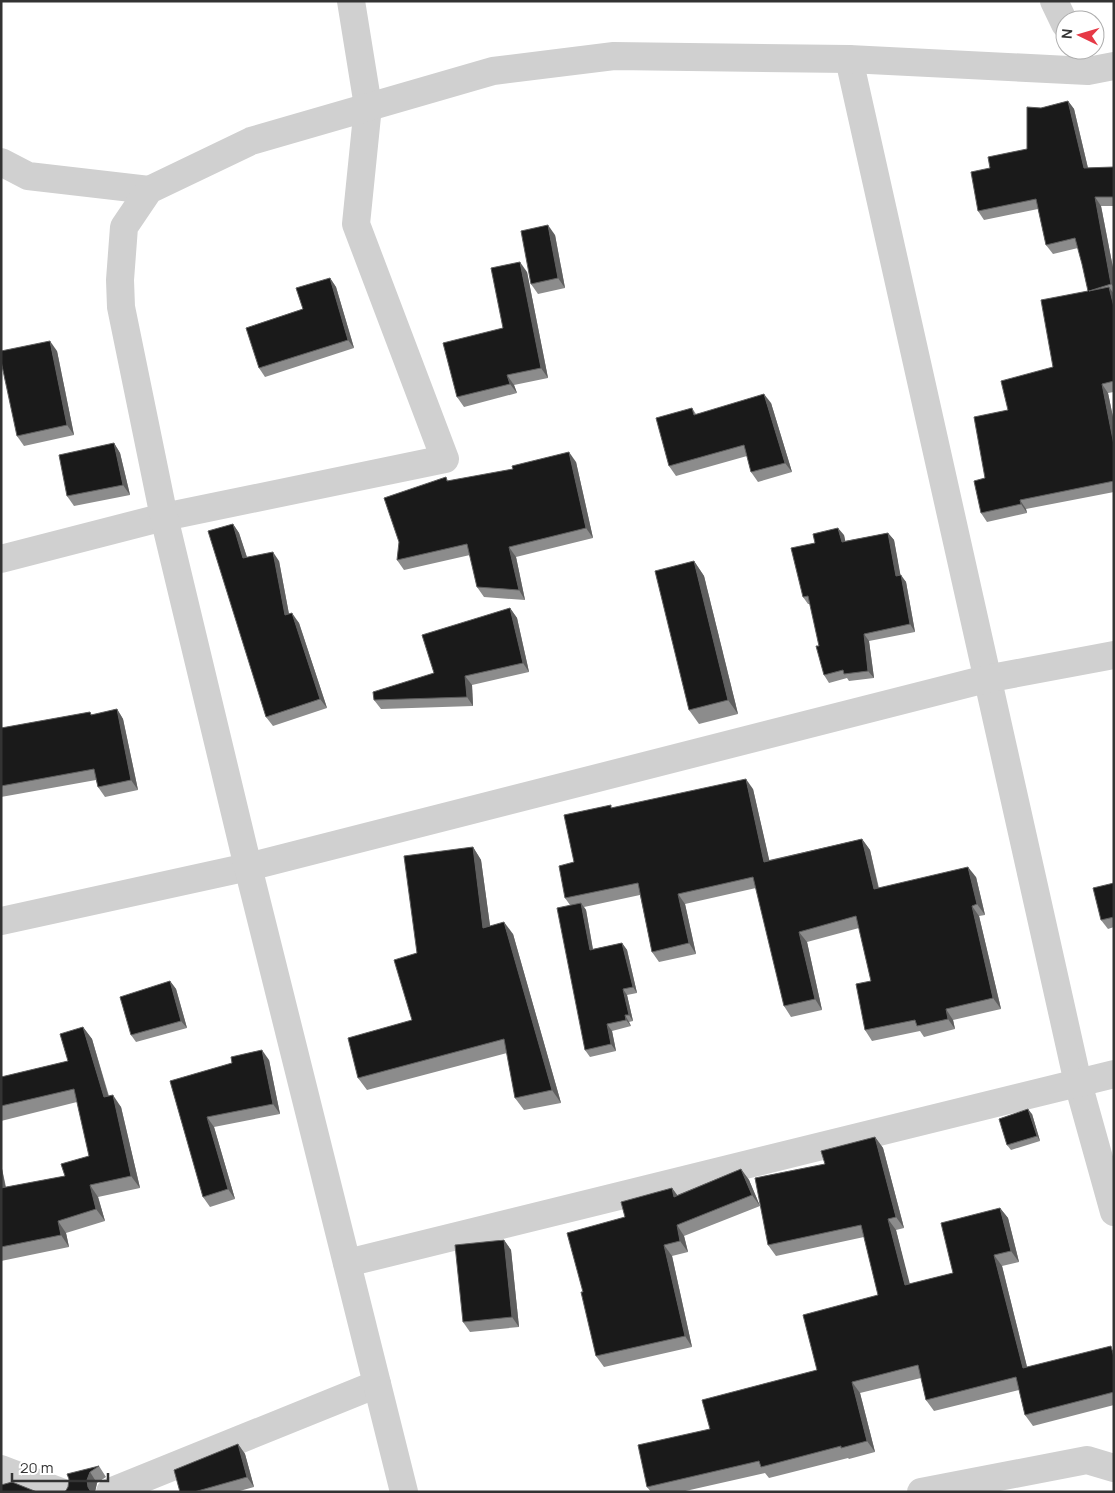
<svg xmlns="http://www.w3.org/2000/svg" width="1115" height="1493" font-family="Manrope,sans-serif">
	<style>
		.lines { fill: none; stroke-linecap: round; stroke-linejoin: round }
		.street { stroke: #d0d0d0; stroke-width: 28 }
		.wall { fill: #8c8c8c }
		.shaded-wall { fill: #5f5f5f }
		.building { fill: #1a1a1a; stroke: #5f5f5f }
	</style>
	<rect width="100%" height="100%" fill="#fff"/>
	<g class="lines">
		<g class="street">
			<polyline points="1054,1 1065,24"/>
			<polyline points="849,59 1078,1083 1114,1212"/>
			<polyline points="1,162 28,176 149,190"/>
			<polyline points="1,559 164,517 445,459 356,224 368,106 351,1"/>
			<polyline points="1,921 248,867 986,679 1114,655"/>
			<polyline points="347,1263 1114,1074"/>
			<polyline points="1,1469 61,1492"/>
			<polyline points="110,1492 377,1384"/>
			<polyline points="404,1492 248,867 164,517 121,307 120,280 124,227 149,190 251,141 493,71 614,56 849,59 1088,71 1114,66"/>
			<polyline points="921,1492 1087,1460 1114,1468"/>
		</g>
	</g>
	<g class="wall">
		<polygon points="1068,101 1074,109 1088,168 1114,167 1114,206 1101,206 1114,273 1114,392 1108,393 1114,422 1114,492 1026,509 1027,513 987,522 981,513 985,478 1008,410 1053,367 1088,291 1082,264 1078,248 1053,254 1046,245 1038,209 984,220 978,211 990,168 1027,149 1041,108"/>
		<polygon points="555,235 565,288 538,294 531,284"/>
		<polygon points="527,272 548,378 514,385 517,393 464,407 457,397 503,328"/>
		<polygon points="330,278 336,287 354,348 265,377 259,368 303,309"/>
		<polygon points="57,351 74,435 24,446 17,436"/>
		<polygon points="771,403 792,472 758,482 751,472 747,456 676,476 669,466 692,408 696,414"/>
		<polygon points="114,443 120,453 130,495 74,506 67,496"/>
		<polygon points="576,462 593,538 516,557 525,600 484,597 477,587 470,555 404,570 397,560 446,477 448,481"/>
		<polygon points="233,524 239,533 247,557 279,561 289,614 299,623 327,708 273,726 266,717"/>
		<polygon points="888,533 894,540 900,575 906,582 915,632 869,641 874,678 849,681 847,678 829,683 824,675 819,646 810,604 808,604 803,597 815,543 844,535 845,541"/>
		<polygon points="694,561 704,576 738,714 699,724 689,710"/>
		<polygon points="510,608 517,618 529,672 472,685 473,706 381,709 374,700 434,673"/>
		<polygon points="117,709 123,719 138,790 105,797 98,787 96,780 1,797 1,728 90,712 92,715"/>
		<polygon points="753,789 769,860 862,839 870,850 879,888 976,877 985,915 979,916 1001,1009 953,1020 955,1029 924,1037 920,1031 872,1041 865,1030 871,981 859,928 807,942 822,1010 791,1017 784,1006 756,888 685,904 696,954 659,962 652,952 640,895 584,907 586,910 593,949 622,943 627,950 637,993 627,995 633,1021 629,1022 631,1026 612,1031 616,1051 590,1057 585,1050 570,905 565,898 574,862 613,808"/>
		<polygon points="473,847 481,860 490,926 513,934 561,1103 524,1110 515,1098 507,1053 367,1090 358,1078 412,1020 417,953"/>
		<polygon points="1114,883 1114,927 1108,929 1101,920"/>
		<polygon points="170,981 176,989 187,1028 136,1042 131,1035"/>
		<polygon points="83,1027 92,1039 109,1096 121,1107 140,1188 98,1197 105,1221 66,1233 69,1247 1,1261 1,1164 6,1187 65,1176 89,1156 77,1102 1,1121 1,1077 68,1061"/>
		<polygon points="269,1060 280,1114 214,1127 235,1199 210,1207 203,1197 170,1081 232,1063"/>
		<polygon points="1032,1114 1040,1141 1011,1150 1007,1145"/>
		<polygon points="875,1137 883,1148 904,1228 896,1230 909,1284 953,1273 1000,1208 1008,1218 1019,1262 1002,1266 1027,1367 1114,1350 1114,1405 1033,1426 1025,1415 1019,1390 934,1411 926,1400 921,1378 860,1393 875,1452 849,1459 848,1458 769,1478 765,1473 681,1492 651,1492 647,1487 710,1429 817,1370 878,1295 864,1237 776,1256 768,1245 825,1164"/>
		<polygon points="741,1169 749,1180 760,1206 684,1236 688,1252 672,1256 692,1347 604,1367 596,1356 583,1292 625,1217 672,1188 677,1195"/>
		<polygon points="504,1240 511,1250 519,1327 470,1332 463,1322"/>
		<polygon points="238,1444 245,1454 254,1487 236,1492 180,1492"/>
		<polygon points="99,1466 106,1477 97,1483 95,1492 65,1492 68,1487"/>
	</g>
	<g class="shaded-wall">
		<polygon points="1068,101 1074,109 1090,177 1084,168"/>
		<polygon points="1095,197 1101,206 1114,273 1114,287 1111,284"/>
		<polygon points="548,225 555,235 565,288 558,278"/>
		<polygon points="520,262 527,272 548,378 541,368"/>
		<polygon points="330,278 336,287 354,348 348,340"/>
		<polygon points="1109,287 1114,294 1114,307"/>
		<polygon points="50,341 57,351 74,435 67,425"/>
		<polygon points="507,375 514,385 517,393 510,384"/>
		<polygon points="1102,384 1108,393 1114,422 1114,445"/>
		<polygon points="764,394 771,403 792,472 785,463"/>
		<polygon points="114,443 120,453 130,495 123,485"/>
		<polygon points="569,452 576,462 593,538 586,528"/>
		<polygon points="1020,500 1026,509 1027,513 1021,504"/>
		<polygon points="233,524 239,533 250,567 243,558"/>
		<polygon points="838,528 844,535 847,549 842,542"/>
		<polygon points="888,533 894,540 902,583 896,576"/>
		<polygon points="509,547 516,557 525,600 519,590"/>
		<polygon points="273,552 279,561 291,625 285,615"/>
		<polygon points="694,561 704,576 738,714 728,700"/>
		<polygon points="901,575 906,582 915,632 910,624"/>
		<polygon points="510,608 517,618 529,672 523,663"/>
		<polygon points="292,613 299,623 327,708 320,699"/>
		<polygon points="864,634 869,641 874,678 868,671"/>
		<polygon points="465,676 472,685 473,706 467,697"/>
		<polygon points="117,709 123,719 138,790 131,780"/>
		<polygon points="746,779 753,789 772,872 764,862"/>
		<polygon points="862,839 870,850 881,900 874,889"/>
		<polygon points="473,847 481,860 492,940 483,928"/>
		<polygon points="968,867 976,877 985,915 977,904"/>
		<polygon points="678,894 685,904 696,954 689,943"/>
		<polygon points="581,903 586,910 594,956 590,950"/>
		<polygon points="972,906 979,916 1001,1009 993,998"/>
		<polygon points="504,922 513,934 561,1103 552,1090"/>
		<polygon points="799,932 807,942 822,1010 815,999"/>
		<polygon points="622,943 627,950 637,993 633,987"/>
		<polygon points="170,981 176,989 187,1028 181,1021"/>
		<polygon points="623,989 627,995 633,1021 629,1015"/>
		<polygon points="946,1009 953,1020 955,1029 948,1019"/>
		<polygon points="625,1015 629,1022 631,1026 626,1020"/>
		<polygon points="607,1024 612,1031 616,1051 611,1044"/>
		<polygon points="83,1027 92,1039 112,1109 104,1097"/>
		<polygon points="262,1050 269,1060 280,1114 273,1104"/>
		<polygon points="113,1095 121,1107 140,1188 131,1176"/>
		<polygon points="1028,1109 1032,1114 1040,1141 1037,1136"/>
		<polygon points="207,1117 214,1127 235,1199 228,1189"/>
		<polygon points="875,1137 883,1148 904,1228 896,1217"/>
		<polygon points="1,1164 8,1200 1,1190"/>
		<polygon points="741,1169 749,1180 760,1206 752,1195"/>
		<polygon points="90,1185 98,1197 105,1221 96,1209"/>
		<polygon points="672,1188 680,1199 674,1197"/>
		<polygon points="1000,1208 1008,1218 1019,1262 1011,1251"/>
		<polygon points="888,1219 896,1230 913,1296 905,1285"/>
		<polygon points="58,1221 66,1233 69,1247 61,1235"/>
		<polygon points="677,1225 684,1236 688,1252 680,1241"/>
		<polygon points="504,1240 511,1250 519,1327 512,1317"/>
		<polygon points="664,1245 672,1256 692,1347 685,1336"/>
		<polygon points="994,1255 1002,1266 1030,1379 1023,1368"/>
		<polygon points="852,1382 860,1393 875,1452 867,1441"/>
		<polygon points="238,1444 245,1454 254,1487 247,1477"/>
		<polygon points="90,1472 97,1483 95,1492 91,1492 88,1487 87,1480"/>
	</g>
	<g class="building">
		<polygon points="1068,101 1084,168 1114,167 1114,197 1095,197 1111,284 1089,291 1109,287 1114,307 1114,381 1102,384 1114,445 1114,481 1020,500 1021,504 981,513 974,481 985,478 974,417 1008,410 1001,381 1053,367 1041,300 1088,291 1082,264 1075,238 1046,245 1036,199 978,211 971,172 990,168 988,157 1027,149 1027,107 1041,108"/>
		<polygon points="548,225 558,278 531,284 521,231"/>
		<polygon points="520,262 541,368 507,375 510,384 457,397 443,343 503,328 491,268"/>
		<polygon points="330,278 348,340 259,368 246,328 303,309 296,288"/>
		<polygon points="50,341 67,425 17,436 1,361 1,351"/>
		<polygon points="764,394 785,463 751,472 744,445 669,466 656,418 692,408 694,415"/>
		<polygon points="114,443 123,485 67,496 59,455"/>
		<polygon points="569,452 586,528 509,547 519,590 477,587 467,544 397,560 399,542 384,498 446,477 447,481 513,469 512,466"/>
		<polygon points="233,524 243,558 273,552 285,615 292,613 320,699 266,717 208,531"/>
		<polygon points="838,528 842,542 888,533 896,576 901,575 910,624 864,634 868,671 844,674 843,670 824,675 816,646 819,646 808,596 803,597 791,548 815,543 813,534"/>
		<polygon points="694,561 728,700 689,710 655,571"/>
		<polygon points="510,608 523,663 465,676 467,697 374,700 373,692 434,673 422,635"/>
		<polygon points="117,709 131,780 98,787 94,769 1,786 1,728 90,712 91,715"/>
		<polygon points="746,779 764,862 862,839 874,889 968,867 977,904 972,906 993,998 946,1009 948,1019 917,1026 915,1020 865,1030 856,984 871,981 856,916 799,932 815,999 784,1006 753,877 678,894 689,943 652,952 638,883 565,898 559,866 574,862 564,815 611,805 611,808"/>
		<polygon points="473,847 483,928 504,922 552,1090 515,1098 504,1039 358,1078 348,1038 412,1020 394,960 417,953 404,856"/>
		<polygon points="1114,883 1114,917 1101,920 1093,888"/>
		<polygon points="581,903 590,950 622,943 633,987 623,989 629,1015 625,1015 626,1020 607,1024 611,1044 585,1050 557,908"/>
		<polygon points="170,981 181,1021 131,1035 120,997"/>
		<polygon points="83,1027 104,1097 113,1095 131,1176 90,1185 96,1209 58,1221 61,1235 1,1247 1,1188 65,1176 61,1164 89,1156 74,1089 1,1106 1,1077 68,1061 60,1034"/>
		<polygon points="262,1050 273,1104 207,1117 228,1189 203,1197 170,1081 232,1063 231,1057"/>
		<polygon points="1028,1109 1037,1136 1007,1145 999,1119"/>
		<polygon points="875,1137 896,1217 888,1219 905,1285 953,1273 941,1223 1000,1208 1011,1251 994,1255 1023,1368 1111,1346 1114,1357 1114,1392 1025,1415 1016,1377 926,1400 918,1365 852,1382 867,1441 841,1448 841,1446 761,1467 759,1461 647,1487 638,1445 710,1429 702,1400 817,1370 803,1315 878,1295 861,1225 768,1245 755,1178 825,1164 821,1151"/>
		<polygon points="741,1169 752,1195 677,1225 680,1241 664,1245 685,1336 596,1356 581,1292 583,1292 567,1233 625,1217 621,1202 672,1188 674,1197"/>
		<polygon points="504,1240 512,1317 463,1322 455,1245"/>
		<polygon points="238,1444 247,1477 194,1492 180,1492 174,1470"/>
		<polygon points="99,1466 90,1472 87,1480 88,1487 91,1492 65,1492 68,1487 69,1479 67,1474"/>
		<polygon points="12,1482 37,1492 1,1492 1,1485"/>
	</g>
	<rect width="1115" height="1493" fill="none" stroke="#333333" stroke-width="5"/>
	<g transform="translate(1080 35) rotate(275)"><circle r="24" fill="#ffffff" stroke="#adadad"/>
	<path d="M0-4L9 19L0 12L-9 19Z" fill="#e63946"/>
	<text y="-8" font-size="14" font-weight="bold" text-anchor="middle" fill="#333333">N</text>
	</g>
	<path d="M12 1473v8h96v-8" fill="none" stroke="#333333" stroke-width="2.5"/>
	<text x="20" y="1473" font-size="15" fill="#333333" stroke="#ffffff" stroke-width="4" paint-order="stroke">20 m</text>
</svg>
